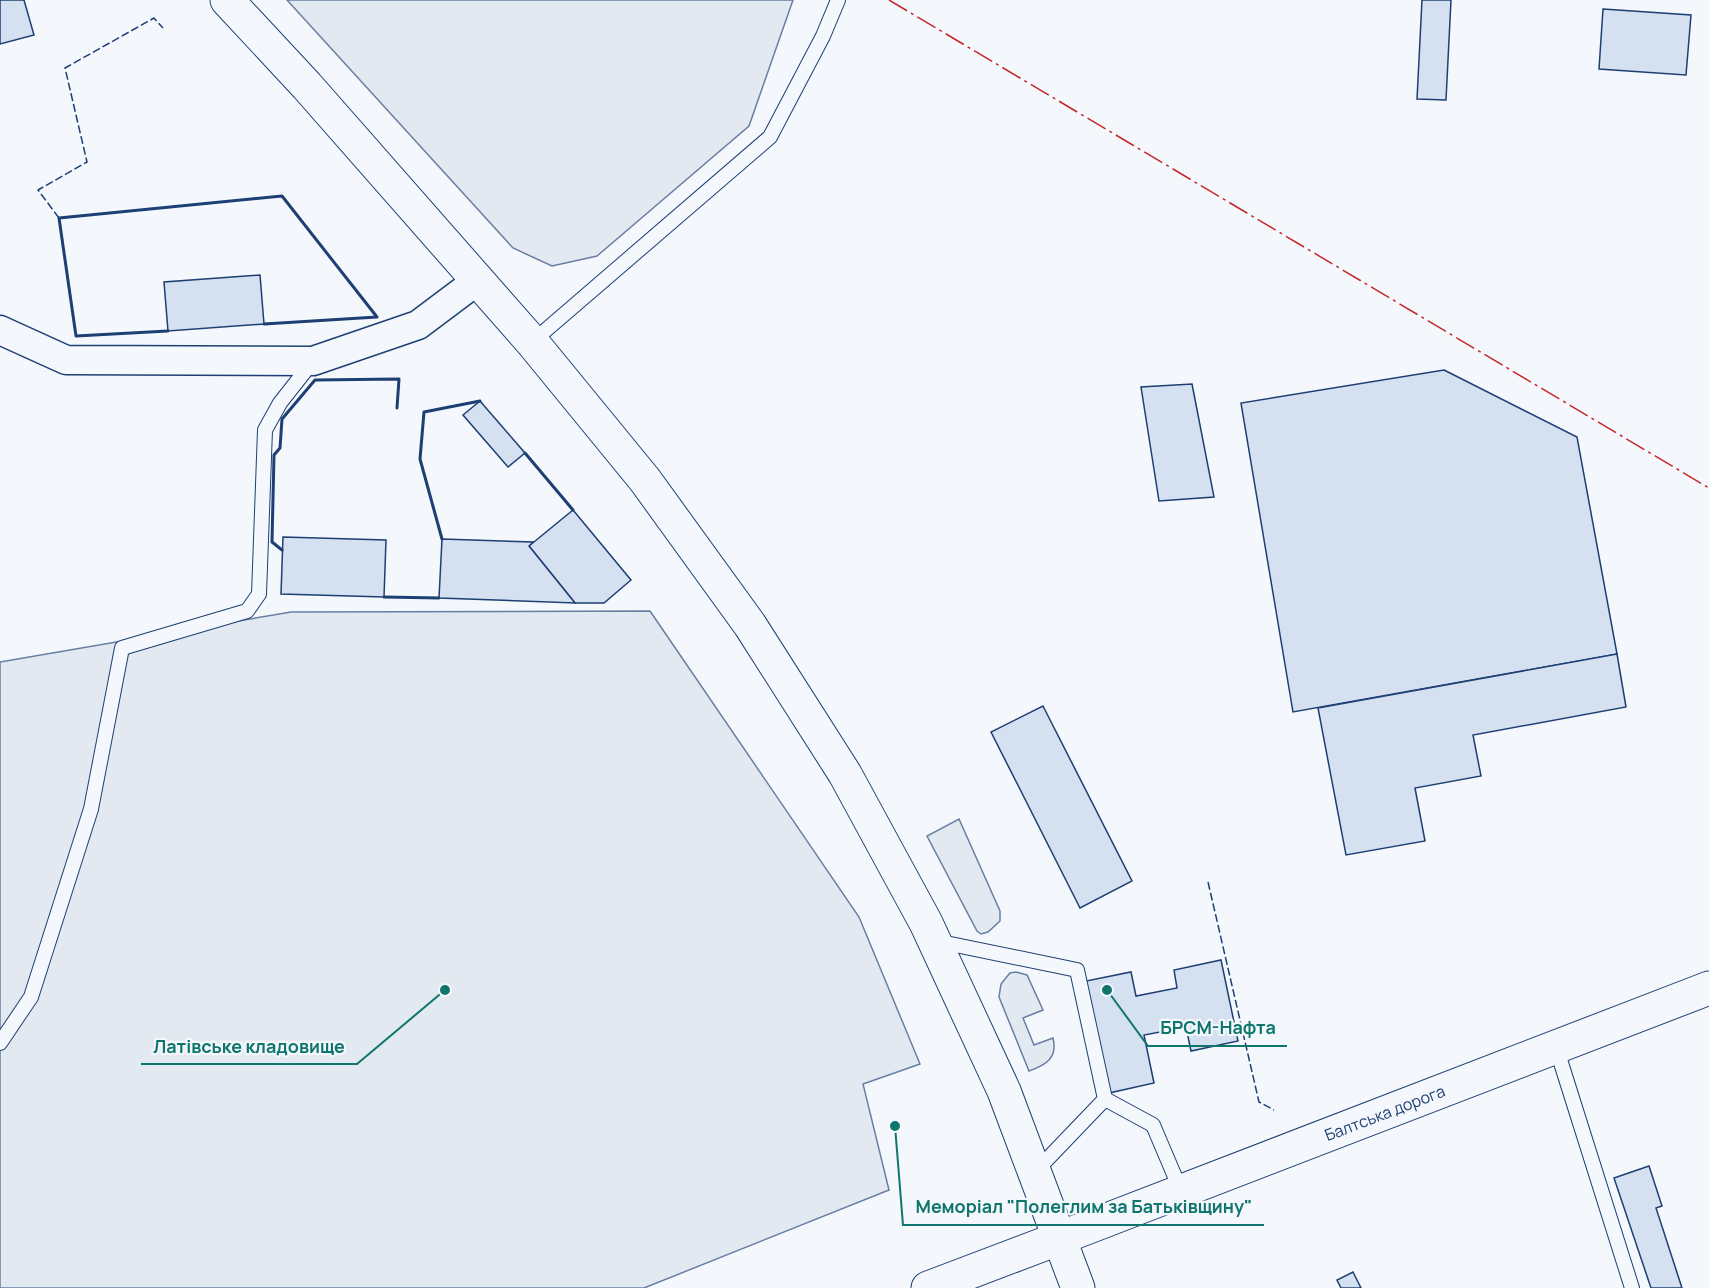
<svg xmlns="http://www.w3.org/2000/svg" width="1709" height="1288" font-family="Manrope,sans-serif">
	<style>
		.green { fill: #e3e9f0; stroke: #687fa3; stroke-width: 1.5 }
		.building { fill: #d5e0f0; stroke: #1d3f73; stroke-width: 1.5 }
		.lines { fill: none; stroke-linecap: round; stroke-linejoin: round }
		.lane-casing { stroke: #1d3f73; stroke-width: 16 }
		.street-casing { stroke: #1d3f73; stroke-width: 31 }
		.secondary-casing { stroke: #1d3f73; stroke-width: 35 }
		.primary-casing { stroke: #1d3f73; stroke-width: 35 }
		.highway-casing { stroke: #1d3f73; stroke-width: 35 }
		.lane { stroke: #f4f7fb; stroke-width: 14 }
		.street { stroke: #f4f7fb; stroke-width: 28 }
		.secondary { stroke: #f4f7fb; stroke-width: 33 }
		.primary { stroke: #f4f7fb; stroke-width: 33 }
		.highway { stroke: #f4f7fb; stroke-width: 33 }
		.fence { stroke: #1d3f73; stroke-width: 1.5; stroke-dasharray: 8 3; stroke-linecap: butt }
		.wall { stroke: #1d3f73; stroke-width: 3 }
		.power { stroke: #c62828; stroke-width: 1.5; stroke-dasharray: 21 4.5 3 4.5; stroke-linecap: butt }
		.labels { text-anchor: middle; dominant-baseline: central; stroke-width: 4.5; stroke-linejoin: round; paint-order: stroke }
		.street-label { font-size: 16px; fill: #1d3f73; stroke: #f4f7fb }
		.leader { fill: none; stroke: #0f766e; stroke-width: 2 }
		.callout-dot { fill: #0f766e; stroke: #f4f7fb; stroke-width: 2 }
		.callout-label { font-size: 18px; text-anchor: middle; font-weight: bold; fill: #0f766e; stroke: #f4f7fb; stroke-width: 4.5; stroke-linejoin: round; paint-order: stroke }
	</style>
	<rect width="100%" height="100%" fill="#f4f7fb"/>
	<g class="green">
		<polygon points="287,0 793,0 749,126 597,256 552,266 513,248"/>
		<polygon points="650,611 859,917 920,1064 863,1084 889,1190 644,1288 0,1288 0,662 291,612"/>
		<polygon points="959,819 1000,911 1000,921 988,932 981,934 977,931 927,836"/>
		<path d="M1016 972 1027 975 1043 1010 1023 1018 1034 1045 1053 1038C1058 1058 1046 1065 1029 1071L999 997 1001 984 1005 979 1010 973Z"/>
	</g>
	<g class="building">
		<polygon points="0,0 24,0 34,35 0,44"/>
		<polygon points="1422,0 1451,0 1446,100 1417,99"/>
		<polygon points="1603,9 1691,15 1686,75 1599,69"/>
		<polygon points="260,275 264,324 168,331 164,282"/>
		<polygon points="1444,370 1577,437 1617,654 1293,712 1241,403"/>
		<polygon points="1192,384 1214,497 1159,501 1141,387"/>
		<polygon points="480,401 525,453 508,467 463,415"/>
		<polygon points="573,510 631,580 604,603 575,603 529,546"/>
		<polygon points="283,537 386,540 384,597 281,594"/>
		<polygon points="442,539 533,542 529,546 575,603 439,598"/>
		<polygon points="1617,654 1626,707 1473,735 1481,776 1415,788 1425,841 1346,855 1318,708"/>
		<polygon points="1043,706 1132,881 1080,908 991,732"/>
		<polygon points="1221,960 1238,1041 1191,1051 1186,1027 1144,1035 1154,1083 1109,1093 1086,981 1131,972 1136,996 1177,988 1174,970"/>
		<polygon points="1649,1166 1662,1206 1656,1208 1682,1288 1651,1288 1614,1178"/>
		<polygon points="1353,1272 1361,1288 1341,1288 1337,1280"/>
	</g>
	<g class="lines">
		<defs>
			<g id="lane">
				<polyline points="532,342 770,137 823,36 838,0"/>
				<polyline points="936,941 1077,970 1105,1099 1035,1172"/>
				<polyline points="0,1043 31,997 91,809 122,648 247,611 259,594 265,430 280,403 313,361"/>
				<polyline points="1556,1047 1632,1288"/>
				<polyline points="1105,1099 1153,1125 1181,1191"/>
			</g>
			<polyline id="street" points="0,330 66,360 313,361 418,325 478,280"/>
			<g id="secondary">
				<path id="s1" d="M1060 1238 1709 988"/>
			</g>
			<polyline id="primary" points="928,1288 1060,1238"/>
			<polyline id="highway" points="227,0 307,86 532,342 645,480 750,625 845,774 926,923 1004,1091 1078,1288"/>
		</defs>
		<use href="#lane" class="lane-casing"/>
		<use href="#street" class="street-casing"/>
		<use href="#secondary" class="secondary-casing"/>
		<use href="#primary" class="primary-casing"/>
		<use href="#highway" class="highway-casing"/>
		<use href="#lane" class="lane"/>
		<use href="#street" class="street"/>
		<use href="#secondary" class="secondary"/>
		<use href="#primary" class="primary"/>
		<use href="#highway" class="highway"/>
		<g class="fence">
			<polyline points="59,218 38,190 87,162 65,68 154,18 163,28"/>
			<polyline points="1208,882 1259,1102 1274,1110"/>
		</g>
		<g class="wall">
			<polyline points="168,331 76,336 59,218 282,196 377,317 264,324"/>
			<polyline points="525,453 573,510"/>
			<polyline points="442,539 420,459 424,412 480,401"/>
			<polyline points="282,550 272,542 274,455 280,448 282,419 315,380 399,379 397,408"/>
			<polyline points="384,597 439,598"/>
		</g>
		<polyline class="power" points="889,0 1709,488"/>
	</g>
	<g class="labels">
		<g class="street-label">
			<text stroke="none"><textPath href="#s1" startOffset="348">Балтська дорога</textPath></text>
		</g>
	</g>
	<path class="leader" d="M1107 990L1148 1046H1287M445 990L357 1064H141M895 1126L903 1225H1264"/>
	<g class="callout-dot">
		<circle cx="1107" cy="990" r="6"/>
		<circle cx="445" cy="990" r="6"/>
		<circle cx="895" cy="1126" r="6"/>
	</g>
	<g class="callout-label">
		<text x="1218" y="1034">БРСМ-Нафта</text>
		<text x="249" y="1053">Латівське кладовище</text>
		<text x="1084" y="1213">Меморіал "Полеглим за Батьківщину"</text>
	</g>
</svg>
